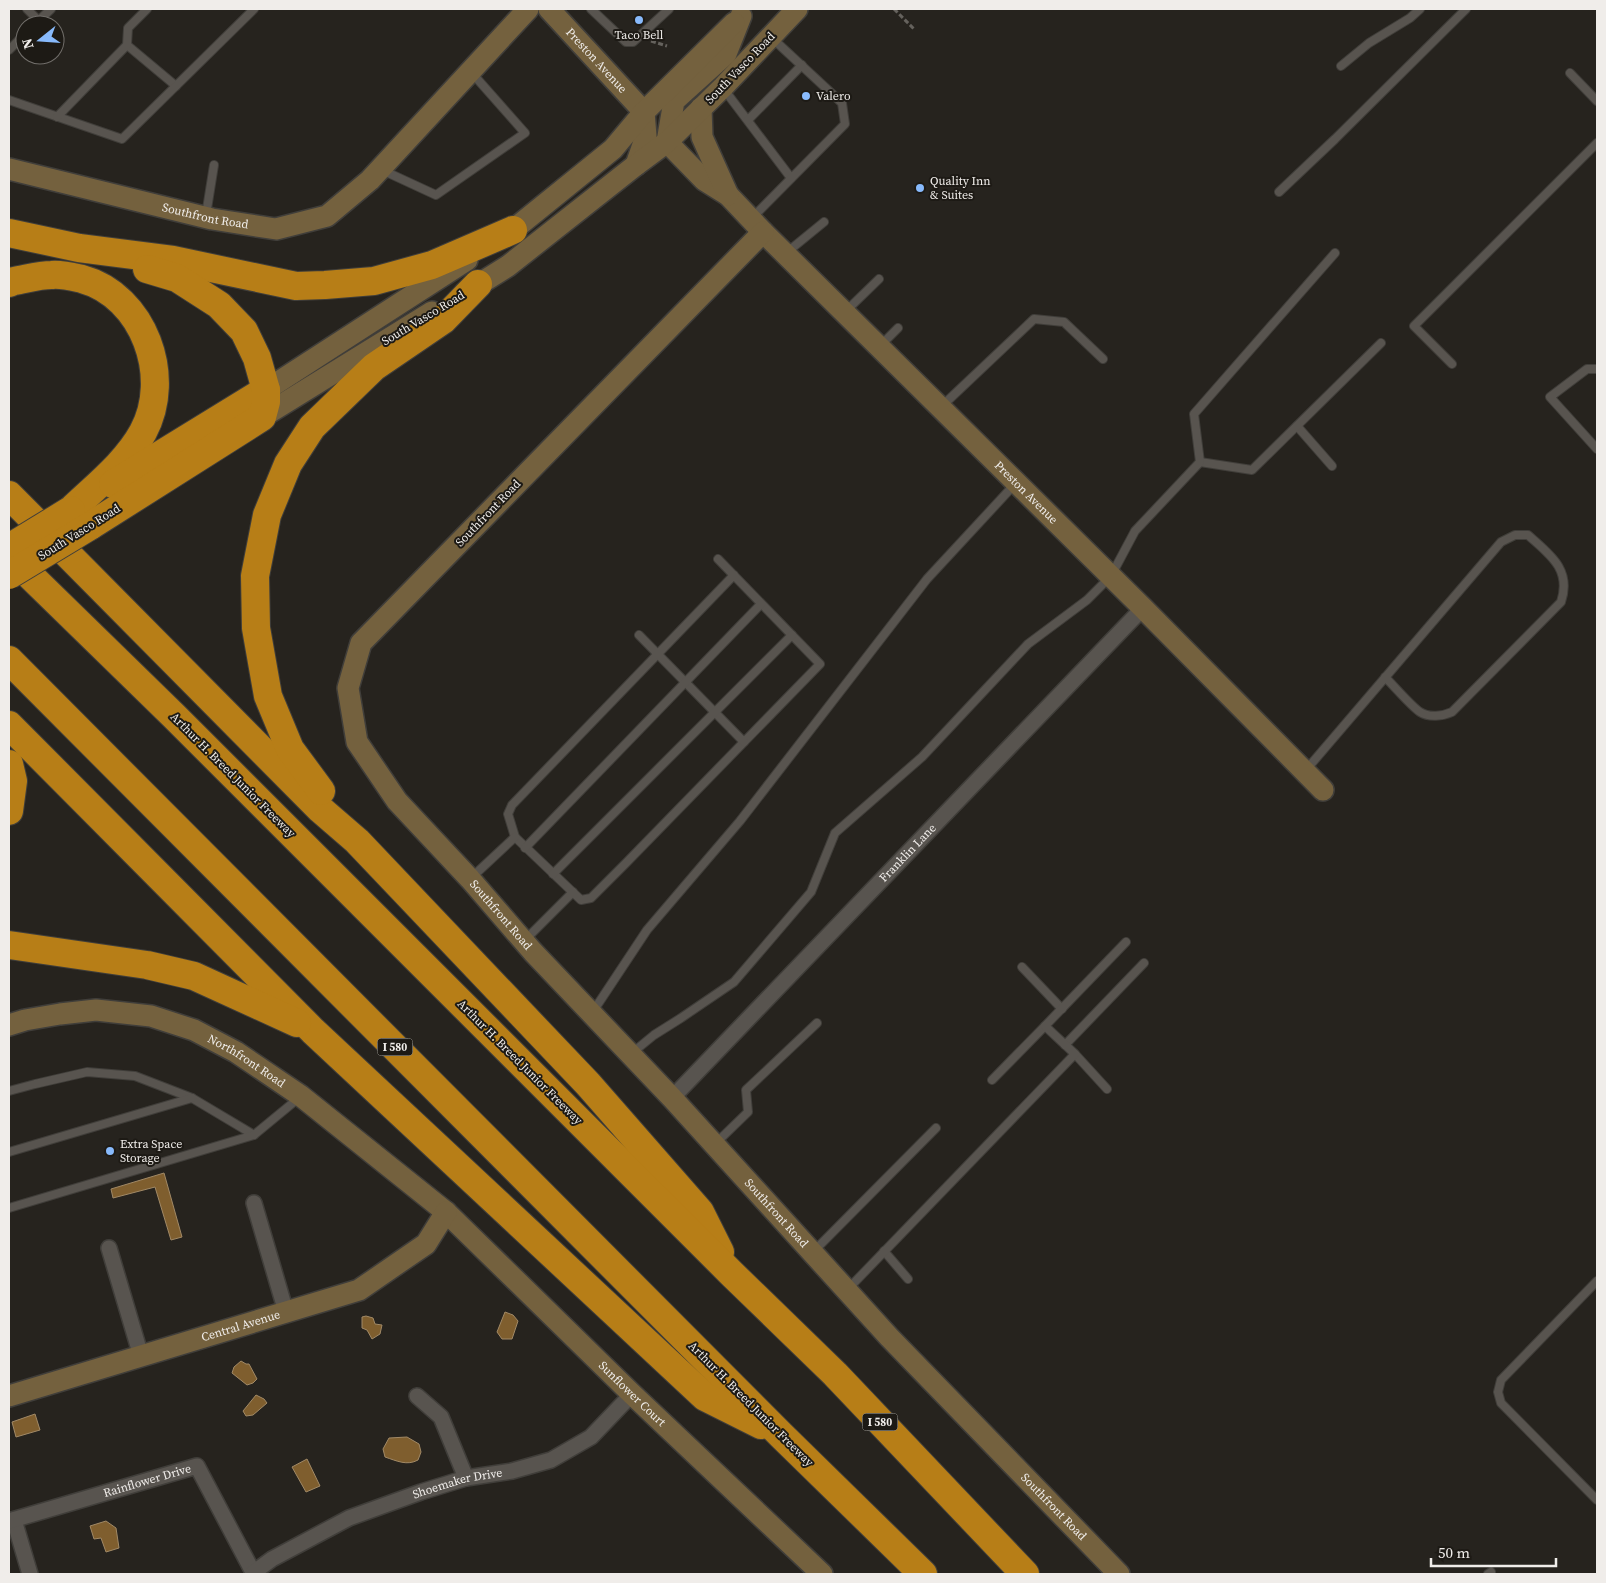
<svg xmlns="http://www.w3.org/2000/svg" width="1606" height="1583" font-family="'Source Serif 4',serif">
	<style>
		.water { fill: #7f5e2e; stroke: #a18966 }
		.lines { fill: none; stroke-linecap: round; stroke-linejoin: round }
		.lane-casing { stroke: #403e3a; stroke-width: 10 }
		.street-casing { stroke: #403e3a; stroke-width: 18 }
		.secondary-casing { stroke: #403e3a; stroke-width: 24 }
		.highway-casing { stroke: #403e3a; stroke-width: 30 }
		.path { stroke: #65625d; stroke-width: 3; stroke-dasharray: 5 2.5; stroke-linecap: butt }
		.lane { stroke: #58544f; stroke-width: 8 }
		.street { stroke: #58544f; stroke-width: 15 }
		.secondary { stroke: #74613e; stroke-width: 21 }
		.highway { stroke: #b77e17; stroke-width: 28 }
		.highway-bridge-casing { stroke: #403e3a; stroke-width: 30; stroke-linecap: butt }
		.highway-bridge { stroke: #b77e17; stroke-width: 28 }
		.poi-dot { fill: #88bafc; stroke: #1d1a15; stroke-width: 2 }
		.labels { text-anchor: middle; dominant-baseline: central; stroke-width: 4; stroke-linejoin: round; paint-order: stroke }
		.shield { fill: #1d1a15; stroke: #b1aeaa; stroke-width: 1 }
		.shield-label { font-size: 11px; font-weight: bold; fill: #f0edea }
		.poi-label { font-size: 12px; fill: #f0edea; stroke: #1d1a15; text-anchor: start }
		.street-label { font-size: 12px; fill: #f0edea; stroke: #1d1a15 }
	</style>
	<rect width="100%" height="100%" fill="#26231e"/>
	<g class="water">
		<polygon points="164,1173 182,1237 171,1240 155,1187 113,1198 111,1189"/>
		<polygon points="505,1312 513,1315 518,1321 512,1339 502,1339 497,1332"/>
		<polygon points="366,1316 373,1318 375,1324 382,1325 380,1334 372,1339 367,1330 362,1328 362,1317"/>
		<polygon points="241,1361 246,1364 249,1364 257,1379 253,1383 247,1385 232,1373 234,1367"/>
		<polygon points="256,1395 264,1399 267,1403 253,1415 246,1416 243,1411"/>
		<polygon points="35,1414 40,1430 16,1437 12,1422"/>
		<path d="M407 1437 419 1444 421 1452 418 1460C407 1466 397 1461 385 1457L383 1449 389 1438Z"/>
		<polygon points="307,1459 320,1486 306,1492 292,1467"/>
		<polygon points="106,1521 116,1528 119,1548 106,1552 101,1538 94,1539 90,1526"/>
	</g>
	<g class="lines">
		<defs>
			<g id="lane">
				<polyline points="27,9 39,21"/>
				<polyline points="591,9 626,42 633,42 669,9"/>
				<polyline points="34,25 51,9"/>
				<polyline points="127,45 176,86"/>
				<polyline points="9,50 25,34"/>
				<polyline points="1341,66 1369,43 1410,18 1420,9"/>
				<polyline points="1570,73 1597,101"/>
				<polyline points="723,88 791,178"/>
				<polyline points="9,100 122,139 254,9"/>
				<polyline points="57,117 127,45 128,28 147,9"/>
				<polyline points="748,120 802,65"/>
				<polyline points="382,170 436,195 525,133 472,73"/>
				<polyline points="1279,192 1335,139 1466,9"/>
				<polyline points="206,215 214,165"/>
				<polyline points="753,217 845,124 842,103 772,38"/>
				<polyline points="786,253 824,222"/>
				<polyline points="846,311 879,279"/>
				<polyline points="880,346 898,328"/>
				<polyline points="1452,364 1414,326 1597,143"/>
				<polyline points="1597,369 1587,369 1550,397 1597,449"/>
				<polyline points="942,406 1034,319 1064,322 1103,359"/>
				<polyline points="1297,426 1332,466"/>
				<polyline points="1200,462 1252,470 1381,343"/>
				<polyline points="718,559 820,664 626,863 591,898 581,900 515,837 508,814 512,805 734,575"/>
				<polyline points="639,635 744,742"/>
				<path d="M1306 770 1501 542 1515 535H1528C1549 554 1572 569 1561 602L1452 712C1443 716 1429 718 1420 712 1411 706 1394 686 1385 677"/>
				<polyline points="525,848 761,604"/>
				<polyline points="553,874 792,635"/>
				<polyline points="470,879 515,837"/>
				<polyline points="525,940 573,892"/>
				<polyline points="1022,967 1062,1009"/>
				<polyline points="592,1013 647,930 740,821 927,579 1015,484"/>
				<polyline points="1065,1045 1144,963"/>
				<polyline points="632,1053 654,1035 681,1018 734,982 811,892 835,833 922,757 1028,644 1087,600 1111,576 1135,531 1200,462 1194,414 1335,253"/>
				<polyline points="1075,1054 1107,1089"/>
				<polyline points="992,1080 1045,1026"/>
				<polyline points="9,1091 35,1084 87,1072 135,1076 192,1098 254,1135"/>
				<polyline points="716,1143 748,1112 746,1090 817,1023"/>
				<polyline points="9,1152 192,1098"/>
				<polyline points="9,1208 254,1135 300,1097"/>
				<polyline points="814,1251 936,1128"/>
				<polyline points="884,1251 908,1279"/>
				<polyline points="1597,1281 1501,1380 1498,1392 1501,1403 1597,1500"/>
				<polyline points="848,1289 1075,1054 1045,1026 1126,942"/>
				<polyline points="1488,1574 1491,1572"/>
			</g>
			<g id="street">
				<path id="s1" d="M672 1098 1143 608"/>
				<polyline points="254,1203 286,1312"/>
				<polyline points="109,1248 141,1356"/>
				<polyline points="417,1396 441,1417 466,1478"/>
				<polyline points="14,1520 30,1574"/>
				<path id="s2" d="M9 1521 197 1466 254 1574"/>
				<path id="s3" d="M253 1573 272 1559 349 1518 421 1492 466 1478 512 1471 551 1460 591 1437 632 1394"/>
			</g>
			<g id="secondary">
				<path id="s4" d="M549 9 644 112"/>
				<path id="s5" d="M741 16 726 54 674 101 667 142 704 180 728 195 763 232 1143 608 1323 790"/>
				<polyline points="701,108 702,137 728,195"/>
				<polyline points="636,165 646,136 644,112"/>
				<path id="s6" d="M9 169 212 219 276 229 327 216 370 180 528 9"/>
				<path id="s7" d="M763 232 361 643 348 688 357 742 397 801 470 879 533 952 672 1098 889 1337 1119 1574"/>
				<polyline points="501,238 513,230 613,149 644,112 734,23"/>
				<polyline points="465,293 508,266 636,165 667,142 723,87 797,9"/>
				<polyline points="266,390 467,260"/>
				<polyline points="262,417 432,312"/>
				<path id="s8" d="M9 1025 25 1020 60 1014 96 1010 151 1016 194 1030 236 1052 301 1096 446 1212 632 1394 822 1574"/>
				<path id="s9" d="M9 1396 359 1290 426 1244 446 1212"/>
			</g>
			<g id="highway">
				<polyline points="9,233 79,248 173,260 296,286 325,285 374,281 432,265 513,230"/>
				<path d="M9 283 14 281C26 279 39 275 52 275 61 274 73 277 82 279 144 296 173 377 143 432 126 463 96 486 71 510"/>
				<polyline points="113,484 266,390"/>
				<polyline points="9,495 320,809 357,841 588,1084 700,1212 720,1252"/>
				<polyline points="90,526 262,417 266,402 266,390 257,358 244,331 219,305 177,278 147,269"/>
				<polyline points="9,555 175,717 732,1274 835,1374 1025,1574"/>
				<polyline points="9,660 781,1435 923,1574"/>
				<polyline points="9,725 313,1031 705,1397 761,1425"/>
				<polyline points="9,764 13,781 9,811"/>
				<polyline points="321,791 290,749 268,696 256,628 255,576 267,515 288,464 312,427 374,367 443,320 478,284"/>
				<polyline points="9,945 147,965 194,976 297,1023"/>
			</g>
		</defs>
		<use href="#lane" class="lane-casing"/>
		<use href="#street" class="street-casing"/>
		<use href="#secondary" class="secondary-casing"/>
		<use href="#highway" class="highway-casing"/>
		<g class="path">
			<polyline points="894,9 915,30"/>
			<polyline points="651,41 667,46"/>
		</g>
		<use href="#lane" class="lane"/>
		<use href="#street" class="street"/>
		<use href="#secondary" class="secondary"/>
		<use href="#highway" class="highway"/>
		<defs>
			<g id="highway-bridge">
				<polyline points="9,548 71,510"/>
				<polyline points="9,575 90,526"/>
			</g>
		</defs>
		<use href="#highway-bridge" class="highway-bridge-casing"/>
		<use href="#highway-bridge" class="highway-bridge"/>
	</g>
	<g class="poi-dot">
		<circle cx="639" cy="20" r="5"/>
		<circle cx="806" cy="96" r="5"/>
		<circle cx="920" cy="188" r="5"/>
		<circle cx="110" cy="1151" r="5"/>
	</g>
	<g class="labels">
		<g class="shield">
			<rect x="377.5" y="1038.5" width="35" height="17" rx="4"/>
			<rect x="862.5" y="1413.5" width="35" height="17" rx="4"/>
		</g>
		<g class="shield-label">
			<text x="395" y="1047">I 580</text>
			<text x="880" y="1422">I 580</text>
		</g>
		<g class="poi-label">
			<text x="639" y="35" text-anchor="middle">Taco Bell</text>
			<text x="816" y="96">Valero</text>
			<text x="930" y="181">Quality Inn<tspan x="930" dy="14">&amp; Suites</tspan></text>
			<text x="120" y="1144">Extra Space<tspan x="120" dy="14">Storage</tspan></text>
		</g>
		<g class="street-label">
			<text stroke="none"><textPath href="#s4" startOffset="70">Preston Avenue</textPath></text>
			<text transform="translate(740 68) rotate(-46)">South Vasco Road</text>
			<text stroke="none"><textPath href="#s6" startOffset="202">Southfront Road</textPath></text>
			<text transform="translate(423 318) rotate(-31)">South Vasco Road</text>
			<text stroke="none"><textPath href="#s5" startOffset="655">Preston Avenue</textPath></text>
			<text transform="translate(488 513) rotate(-46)">Southfront Road</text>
			<text transform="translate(79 532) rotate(-32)">South Vasco Road</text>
			<text transform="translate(233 775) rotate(45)">Arthur H. Breed Junior Freeway</text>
			<text stroke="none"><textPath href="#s1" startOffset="340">Franklin Lane</textPath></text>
			<text stroke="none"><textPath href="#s7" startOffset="902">Southfront Road</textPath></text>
			<text stroke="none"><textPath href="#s8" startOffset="250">Northfront Road</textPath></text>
			<text transform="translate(520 1062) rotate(45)">Arthur H. Breed Junior Freeway</text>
			<text stroke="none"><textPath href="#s7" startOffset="1308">Southfront Road</textPath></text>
			<text stroke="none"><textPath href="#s9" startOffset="242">Central Avenue</textPath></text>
			<text stroke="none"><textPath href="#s8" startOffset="761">Sunflower Court</textPath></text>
			<text transform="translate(751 1404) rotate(45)">Arthur H. Breed Junior Freeway</text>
			<text stroke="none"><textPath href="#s2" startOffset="144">Rainflower Drive</textPath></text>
			<text stroke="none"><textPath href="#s3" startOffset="225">Shoemaker Drive</textPath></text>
			<text stroke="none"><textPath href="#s7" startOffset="1712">Southfront Road</textPath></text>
		</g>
	</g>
	<rect width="1606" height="1583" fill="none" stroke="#f0edea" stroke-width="20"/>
	<g transform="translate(40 40) rotate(253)"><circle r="24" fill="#1d1a15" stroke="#716e6a"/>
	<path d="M0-4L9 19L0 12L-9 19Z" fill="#88bafc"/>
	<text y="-8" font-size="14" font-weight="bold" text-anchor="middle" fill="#f0edea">N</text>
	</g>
	<path d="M1431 1558v8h125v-8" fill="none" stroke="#f0edea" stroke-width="2.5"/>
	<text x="1438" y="1558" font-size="15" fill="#f0edea" stroke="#1d1a15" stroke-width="4" paint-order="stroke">50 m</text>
</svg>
